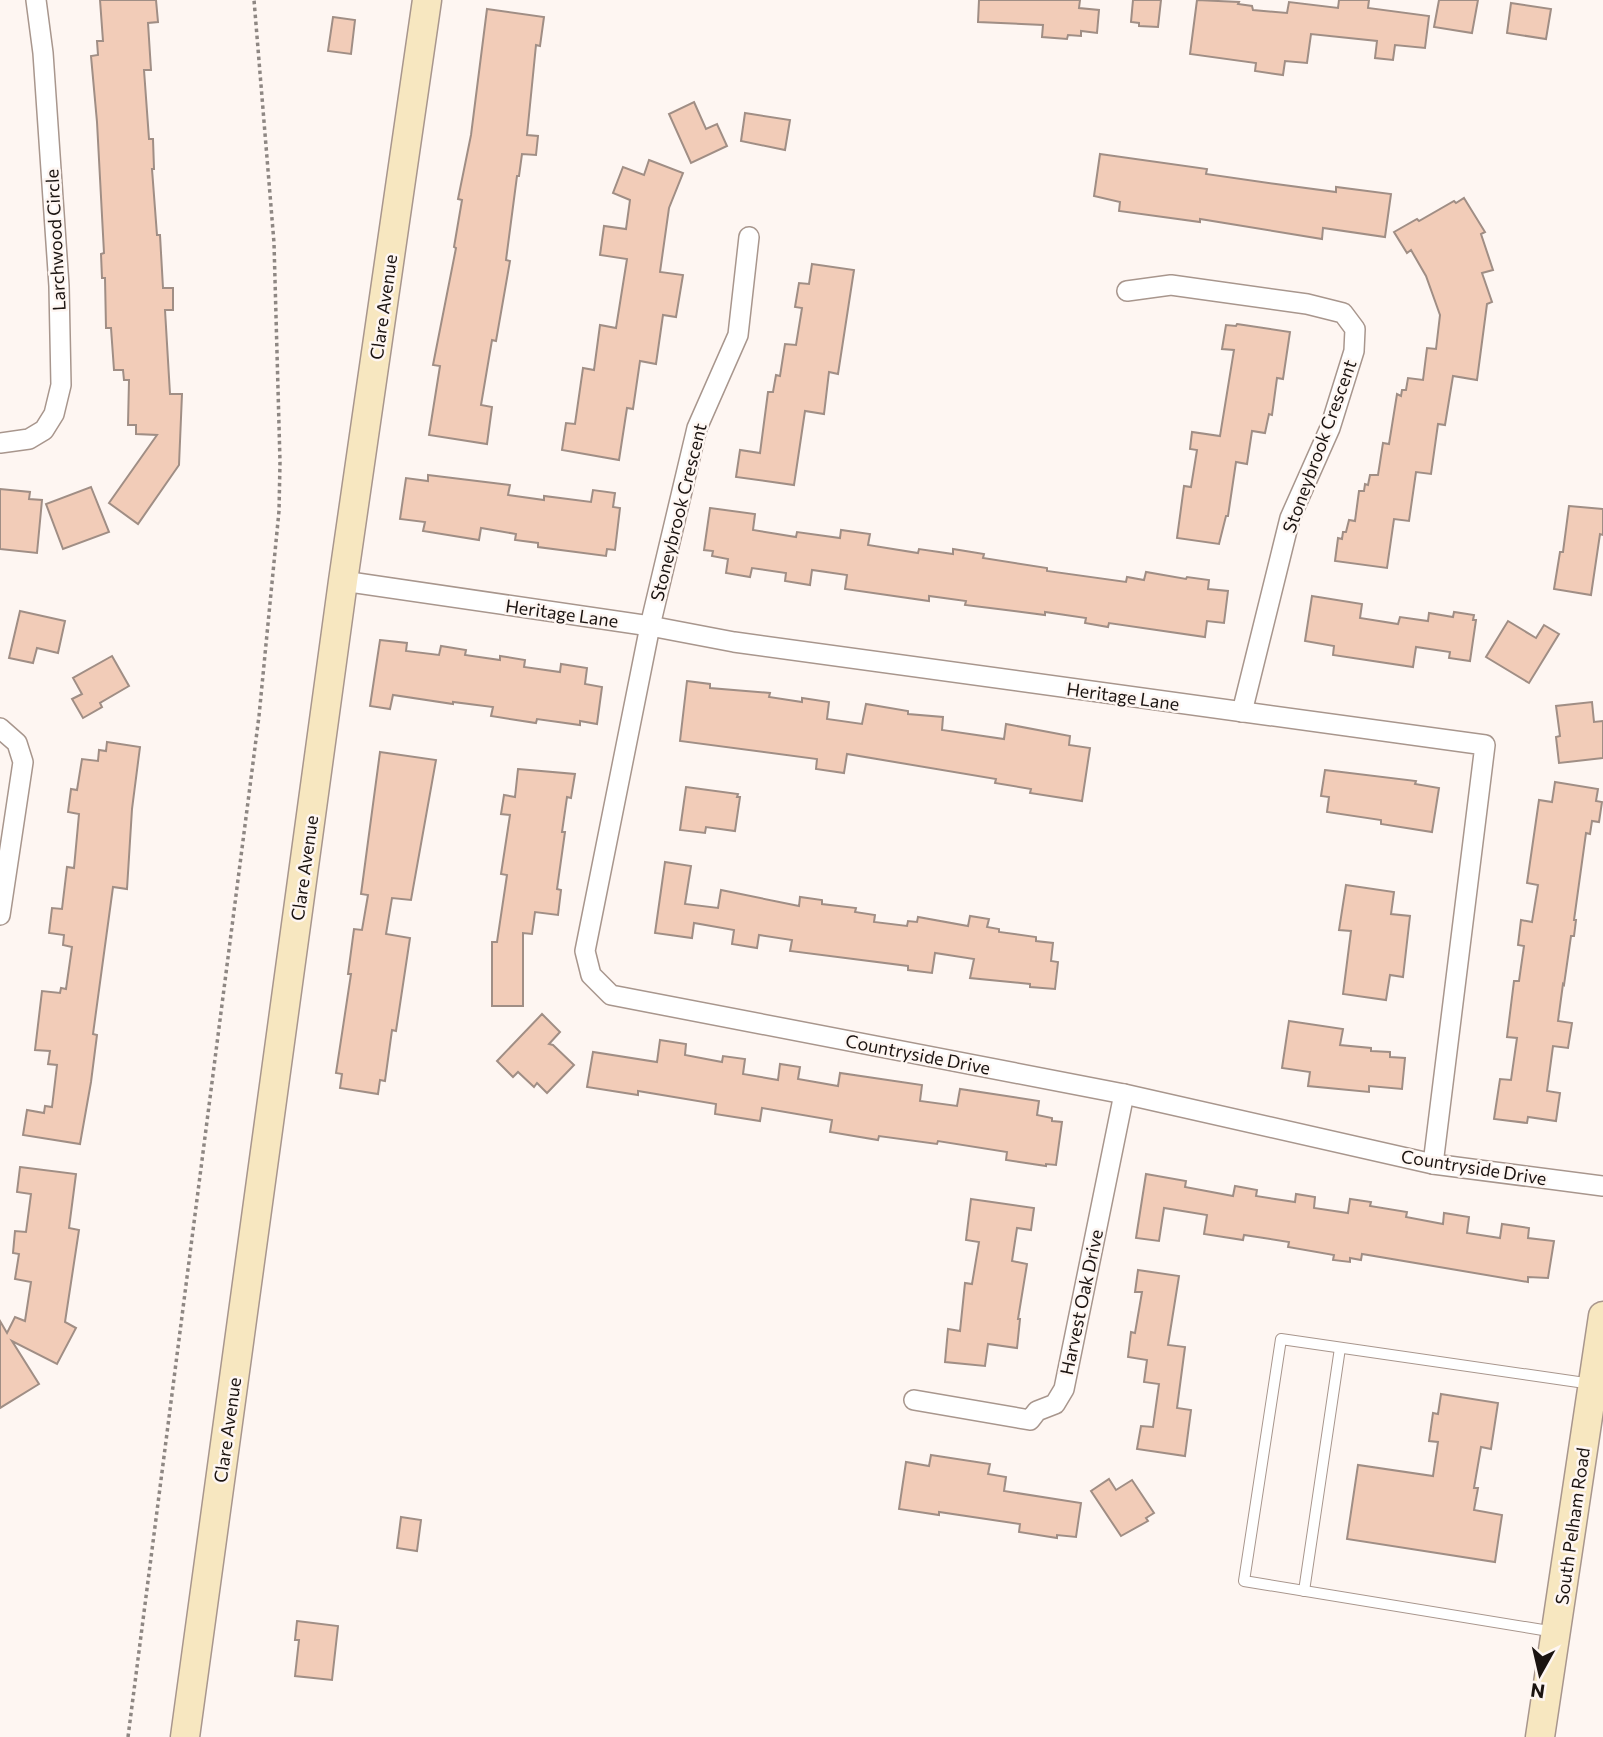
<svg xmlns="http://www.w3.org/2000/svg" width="1603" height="1737" font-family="Commissioner,sans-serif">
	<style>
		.building { fill: #f2ccb8; stroke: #a08e85; stroke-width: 2 }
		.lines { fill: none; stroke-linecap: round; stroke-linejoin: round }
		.lane-casing { stroke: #a8968d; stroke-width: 12 }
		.street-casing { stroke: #a8968d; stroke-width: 22 }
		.secondary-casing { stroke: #a8968d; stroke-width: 31 }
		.path { stroke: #8e8783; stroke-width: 3.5; stroke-dasharray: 3.5 3.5; stroke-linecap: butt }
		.lane { stroke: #fff; stroke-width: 10 }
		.street { stroke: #fff; stroke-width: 19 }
		.secondary { stroke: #f7e7c0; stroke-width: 28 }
		.labels { text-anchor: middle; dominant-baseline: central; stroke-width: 5; stroke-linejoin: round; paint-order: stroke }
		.street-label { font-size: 18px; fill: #1b1411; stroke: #fef6f2 }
	</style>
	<rect width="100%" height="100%" fill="#fef6f2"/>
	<g class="building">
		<polygon points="100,0 156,0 158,22 148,23 151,70 144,70 149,139 153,139 154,169 152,169 157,235 160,235 163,288 173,288 173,310 165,310 170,394 182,394 179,465 138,524 109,503 157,435 136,434 136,425 128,425 129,380 124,380 123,370 114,370 111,328 106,328 105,278 102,278 101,254 104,253 97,122 91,56 98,55 97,41 103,41"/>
		<polygon points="979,0 1080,0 1079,8 1099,10 1097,33 1081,31 1081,36 1068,35 1067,39 1042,37 1043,25 978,22"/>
		<polygon points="1133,0 1161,0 1158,27 1139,26 1139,23 1131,22"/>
		<polygon points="1197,0 1239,2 1238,4 1252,6 1253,10 1287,13 1289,2 1338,8 1339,0 1369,0 1368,8 1429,16 1425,48 1395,45 1393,60 1375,58 1377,41 1311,34 1307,63 1285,61 1283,75 1255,71 1256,63 1190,54"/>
		<polygon points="1439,0 1478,0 1472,33 1434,27"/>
		<polygon points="1511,3 1551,9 1546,39 1507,33"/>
		<polygon points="487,9 544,17 540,46 536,45 527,135 538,136 536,155 522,154 519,176 517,176 506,260 510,261 496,341 492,340 481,405 492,407 487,444 429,435 440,366 433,365 456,248 454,247 462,200 458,199 471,135"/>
		<polygon points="333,17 355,20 351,54 328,51"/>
		<polygon points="694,102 706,129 717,124 727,146 691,163 669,114"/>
		<polygon points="745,113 790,120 785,150 741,141"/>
		<polygon points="1100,154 1207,169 1206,174 1276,184 1336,192 1336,187 1391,194 1385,237 1323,228 1322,239 1200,219 1200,222 1119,211 1120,202 1094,196"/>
		<polygon points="649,160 683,173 669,208 660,272 683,275 676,317 663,315 656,364 640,361 633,409 627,408 619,460 562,450 566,423 575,424 583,368 594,370 600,325 616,328 627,259 600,255 604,226 626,229 630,200 613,193 623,167 644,175"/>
		<polygon points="1464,198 1485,232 1481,234 1493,270 1482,273 1492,302 1487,304 1477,380 1453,376 1445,425 1438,424 1431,474 1416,472 1409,521 1394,519 1387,568 1335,561 1338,538 1342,539 1343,532 1346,532 1349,520 1355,521 1359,491 1364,491 1365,484 1368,485 1370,475 1378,475 1383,443 1389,444 1397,394 1401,396 1402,390 1406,390 1408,378 1423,380 1427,348 1436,349 1440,315 1426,276 1411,250 1407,253 1394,232 1417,219 1419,221 1454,201 1456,203"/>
		<polygon points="812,264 854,270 838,374 829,372 824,414 805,411 794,485 736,477 740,450 760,453 768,392 773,392 776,375 780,376 785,344 796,345 802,308 795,307 799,283 809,284"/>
		<polygon points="1237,324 1290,332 1283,379 1277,378 1272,415 1269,414 1265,433 1252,431 1247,464 1236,462 1228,516 1226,516 1219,544 1177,538 1184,486 1191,487 1197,450 1190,449 1192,432 1220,436 1234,350 1222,349 1226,325 1236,326"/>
		<polygon points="428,475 510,485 508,495 544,500 544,496 591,502 593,490 615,493 613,507 620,508 615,550 607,549 606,556 538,547 538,543 515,540 516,534 481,528 479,540 423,531 425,522 400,519 406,478 428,481"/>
		<polygon points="91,487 109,532 63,549 46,504"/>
		<polygon points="0,489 30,492 29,499 42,500 37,553 0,549"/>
		<polygon points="1569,506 1603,509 1603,535 1600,534 1591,595 1554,589 1560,552 1563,552"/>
		<polygon points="710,508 755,514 753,530 796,537 797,532 840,538 841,530 870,534 868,545 918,553 919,549 953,554 953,549 984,554 983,558 1047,568 1047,571 1126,582 1127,577 1144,580 1146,572 1186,579 1187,577 1209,580 1208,589 1228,591 1224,623 1207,621 1205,637 1109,623 1108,627 1085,623 1086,618 1045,612 1045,615 990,608 965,605 966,601 929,596 929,601 845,589 847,575 812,570 810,585 785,581 786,573 752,568 750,577 726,573 728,559 712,556 713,551 704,550"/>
		<polygon points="1312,596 1362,604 1360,618 1398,624 1400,617 1428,621 1429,613 1453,617 1454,612 1474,615 1473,620 1476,620 1470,661 1449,658 1450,652 1416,647 1413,667 1333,655 1334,646 1305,641"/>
		<polygon points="20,611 65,621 58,653 37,648 33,663 9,658"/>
		<polygon points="1508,621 1536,638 1544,625 1559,634 1529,683 1486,657"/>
		<polygon points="380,640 407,643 406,651 439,655 441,646 466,650 465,655 500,660 500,656 525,660 524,667 560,672 561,664 587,668 585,684 602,687 597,724 580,721 580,725 537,719 536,723 491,716 493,707 453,702 453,704 393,695 390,709 370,706"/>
		<polygon points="112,656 129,686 100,703 102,707 83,718 72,699 82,694 73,678"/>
		<polygon points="687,681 710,684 710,688 770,693 769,697 802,702 802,698 829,702 827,719 862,724 866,704 908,711 908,714 943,717 942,730 1004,739 1006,724 1070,736 1069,745 1090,748 1082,801 1030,793 1031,789 995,783 996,779 847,754 844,773 816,769 817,759 680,741"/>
		<polygon points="1592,702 1594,722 1603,721 1603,758 1559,763 1556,737 1560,736 1556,706"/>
		<polygon points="107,742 140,747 132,809 127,889 113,887 93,1034 97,1035 91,1082 80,1144 23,1135 27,1110 44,1113 45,1106 52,1107 57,1065 48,1064 50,1051 35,1050 42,991 60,993 61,988 66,989 72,947 63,945 64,935 49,933 52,908 62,909 67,867 74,868 79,814 68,812 71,789 77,790 82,759 98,761 99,750 106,751"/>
		<polygon points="380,752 436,760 411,900 392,898 386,934 410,938 396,1031 392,1030 385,1081 380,1080 378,1094 340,1088 342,1074 336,1073 351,974 348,974 354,929 362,930 368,895 361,894"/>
		<polygon points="518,769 575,774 571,798 567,797 562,832 565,832 557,889 561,890 558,915 535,912 532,934 523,933 523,1006 492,1006 492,942 497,942 507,875 501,874 510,815 501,814 504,795 515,797"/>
		<polygon points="1325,770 1416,781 1415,784 1439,788 1432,832 1381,824 1381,820 1327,812 1329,797 1321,796"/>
		<polygon points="1555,782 1598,789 1596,801 1602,802 1599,822 1592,821 1590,834 1586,833 1574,920 1576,920 1574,936 1571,936 1564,985 1563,984 1558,1021 1572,1023 1568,1048 1553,1046 1547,1091 1560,1093 1556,1121 1528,1117 1527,1123 1494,1119 1500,1079 1511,1080 1517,1038 1507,1037 1514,981 1519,981 1524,946 1518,945 1521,920 1532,922 1538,885 1527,883 1539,800 1552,802"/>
		<polygon points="686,787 738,794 737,797 740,797 735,831 706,827 705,833 680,830"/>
		<polygon points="665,862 691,866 685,904 718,908 721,890 799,906 800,897 822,900 822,904 856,908 855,912 875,915 874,922 907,926 908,921 917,922 918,917 968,926 970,916 989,919 987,927 999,929 999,932 1036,937 1036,941 1053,943 1051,961 1058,962 1055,989 1030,987 1030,984 970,978 974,959 935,953 932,973 908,970 908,966 790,951 792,940 759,935 757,948 732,944 734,930 694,923 692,938 655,933"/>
		<polygon points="1346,885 1394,892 1391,914 1410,916 1403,977 1390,975 1386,1000 1343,994 1351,931 1339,930"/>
		<polygon points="542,1014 560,1032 549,1044 553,1045 574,1065 547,1093 537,1083 534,1087 518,1072 513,1077 497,1061"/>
		<polygon points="1289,1021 1343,1029 1340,1045 1371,1048 1371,1051 1390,1052 1390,1057 1405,1058 1402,1089 1369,1086 1369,1092 1308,1086 1310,1072 1282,1068"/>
		<polygon points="660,1040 686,1044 685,1055 722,1062 723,1056 745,1059 743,1074 778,1080 780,1064 800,1067 798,1079 838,1086 840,1073 922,1085 920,1101 957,1106 960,1089 1039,1101 1037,1115 1052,1118 1052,1121 1062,1122 1056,1165 1046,1164 1046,1166 1006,1160 1007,1152 938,1141 937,1144 879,1136 878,1140 830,1132 832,1120 762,1108 760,1121 715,1114 716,1104 638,1091 638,1095 587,1087 593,1052 657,1062"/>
		<polygon points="20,1167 76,1174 69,1228 79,1230 65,1322 76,1328 57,1364 12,1341 39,1384 0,1408 0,1321 7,1333 15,1317 25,1321 31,1282 15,1279 19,1254 13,1253 15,1231 26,1232 31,1194 17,1192"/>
		<polygon points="1146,1174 1186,1181 1185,1187 1233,1196 1235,1186 1257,1190 1256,1196 1295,1202 1296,1194 1315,1197 1314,1208 1348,1213 1350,1199 1371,1202 1370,1206 1407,1212 1406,1217 1443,1224 1444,1213 1469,1217 1467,1233 1500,1238 1502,1224 1529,1228 1528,1238 1554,1241 1548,1278 1528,1277 1528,1282 1362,1254 1361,1260 1350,1258 1350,1262 1333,1260 1334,1255 1288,1247 1289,1242 1244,1235 1243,1240 1204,1234 1207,1215 1164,1208 1159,1241 1136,1238"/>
		<polygon points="971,1199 1034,1208 1031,1230 1017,1228 1012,1261 1027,1264 1018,1319 1020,1319 1017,1348 988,1344 985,1366 945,1362 948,1329 960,1331 965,1283 972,1284 979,1242 966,1240"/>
		<polygon points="1138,1270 1179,1276 1168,1345 1185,1347 1177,1408 1191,1410 1185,1456 1137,1449 1141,1426 1153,1427 1159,1384 1144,1382 1147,1360 1128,1357 1131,1332 1135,1333 1142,1292 1135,1292"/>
		<polygon points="1441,1394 1498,1403 1491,1449 1481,1447 1474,1488 1478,1488 1474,1510 1502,1515 1495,1562 1347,1539 1358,1465 1433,1476 1438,1442 1429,1441 1433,1413 1438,1414"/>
		<polygon points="931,1455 990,1464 988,1474 1006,1477 1004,1491 1081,1503 1076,1537 1057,1535 1057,1538 1019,1532 1020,1524 939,1512 939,1515 899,1509 906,1462 929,1466"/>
		<polygon points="1109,1479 1116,1490 1132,1480 1154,1513 1146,1518 1148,1521 1121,1536 1091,1491"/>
		<polygon points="401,1517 421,1520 417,1551 397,1548"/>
		<polygon points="297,1621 338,1626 332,1680 295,1676 299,1640 295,1640"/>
	</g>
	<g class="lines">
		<defs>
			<g id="lane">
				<polyline points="1304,1591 1340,1348"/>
				<polyline points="1555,1632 1244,1581 1281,1339 1592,1384"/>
			</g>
			<g id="street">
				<polyline points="749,237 738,335 697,428 650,626 585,951 591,975 611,995 1124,1094 1433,1164 1603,1186"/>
				<polyline points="1127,291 1171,285 1307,304 1343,313 1355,329 1354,351 1330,428 1290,518 1242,712"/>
				<polyline points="0,443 29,439 44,430 54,414 61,385 59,286 43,53 36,0"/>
				<polyline points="343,581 650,626 734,642 1485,745 1433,1164"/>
				<polyline points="0,728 17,743 23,762 0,915"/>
				<polyline points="914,1400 1030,1420 1037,1411 1055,1404 1064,1389 1124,1094"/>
			</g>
			<g id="secondary">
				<polyline points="185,1737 343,581 427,0"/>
				<polyline points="1540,1737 1603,1316"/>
			</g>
		</defs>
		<use href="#lane" class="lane-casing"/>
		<use href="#street" class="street-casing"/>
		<use href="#secondary" class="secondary-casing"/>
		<polyline class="path" points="128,1737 259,716 279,511 280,462 274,243 254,0"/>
		<use href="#lane" class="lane"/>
		<use href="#street" class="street"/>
		<use href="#secondary" class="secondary"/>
	</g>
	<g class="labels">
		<g class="street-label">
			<text transform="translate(55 240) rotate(-93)">Larchwood Circle</text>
			<text transform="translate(383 307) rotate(-82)">Clare Avenue</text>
			<text transform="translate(1319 446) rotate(-70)">Stoneybrook Crescent</text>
			<text transform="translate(678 512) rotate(-76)">Stoneybrook Crescent</text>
			<text transform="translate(562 613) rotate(8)">Heritage Lane</text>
			<text transform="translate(1123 696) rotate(8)">Heritage Lane</text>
			<text transform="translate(304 868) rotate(-82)">Clare Avenue</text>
			<text transform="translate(918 1054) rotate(11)">Countryside Drive</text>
			<text transform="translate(1474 1167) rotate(9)">Countryside Drive</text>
			<text transform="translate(1081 1302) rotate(-78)">Harvest Oak Drive</text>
			<text transform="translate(227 1430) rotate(-82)">Clare Avenue</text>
			<text transform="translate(1572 1526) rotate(-82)">South Pelham Road</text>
		</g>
	</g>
	<g transform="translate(1540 1674) rotate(188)" stroke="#fef6f2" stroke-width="5" paint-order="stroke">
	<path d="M0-5L12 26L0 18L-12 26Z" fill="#1b1411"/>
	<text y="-10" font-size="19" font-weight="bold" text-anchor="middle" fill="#1b1411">N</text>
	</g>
</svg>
